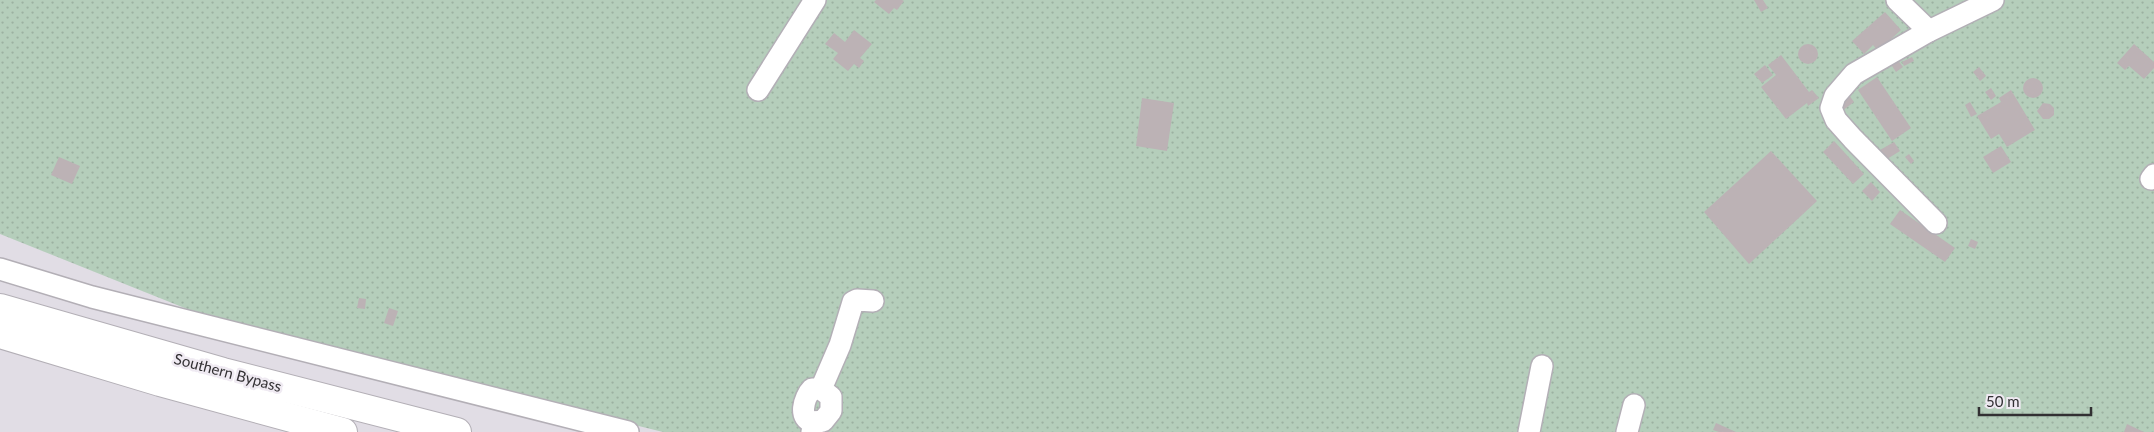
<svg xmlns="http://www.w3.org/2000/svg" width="2154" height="432" font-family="Lato,sans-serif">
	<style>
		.grass { fill: url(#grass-dots) }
		.building { fill: #bcb2b5 }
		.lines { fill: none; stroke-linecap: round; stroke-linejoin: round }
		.minor-casing { stroke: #b3afb6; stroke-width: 24 }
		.highway-casing { stroke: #b3afb6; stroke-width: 30 }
		.minor { stroke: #fff; stroke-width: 21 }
		.highway { stroke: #fff; stroke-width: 28 }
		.labels { text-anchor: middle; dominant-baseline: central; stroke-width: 5; stroke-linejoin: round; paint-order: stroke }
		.street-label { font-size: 15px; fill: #323033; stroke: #efeaf2 }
	</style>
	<defs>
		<pattern id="grass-dots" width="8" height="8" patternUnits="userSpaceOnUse" patternTransform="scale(1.25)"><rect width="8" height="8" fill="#b5cebb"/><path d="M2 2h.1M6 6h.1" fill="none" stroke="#9cb1a1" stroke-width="1.8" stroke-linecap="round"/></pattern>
	</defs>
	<rect width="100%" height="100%" fill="#e1dde5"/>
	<polygon class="grass" points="0,0 2154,0 2154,432 663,432 222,323 0,234"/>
	<g class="building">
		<polygon points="876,0 902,0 904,1 897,10 894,8 889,14 874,2"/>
		<polygon points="1754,0 1763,0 1768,8 1761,12"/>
		<polygon points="1885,12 1901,30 1878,51 1873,45 1864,54 1852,41"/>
		<polygon points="854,30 872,44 860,58 864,61 859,68 854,64 848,71 833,59 838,53 825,44 834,33 845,42"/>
		<polygon points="2134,44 2154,62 2154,68 2144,79 2129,66 2125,70 2117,63"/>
		<circle cx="1808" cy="54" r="10"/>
		<polygon points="1781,55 1809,92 1812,90 1819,98 1808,106 1807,103 1786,119 1761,87 1776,75 1768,65"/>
		<polygon points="1912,57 1914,61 1904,66 1902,62"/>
		<polygon points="1897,59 1903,67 1896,72 1890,63"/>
		<polygon points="1765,65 1773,75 1762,83 1754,74"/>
		<polygon points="1979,67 1986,76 1980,81 1973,72"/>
		<polygon points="1877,77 1911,128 1892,141 1858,90"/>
		<circle cx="2033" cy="88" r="10"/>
		<polygon points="1991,88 1996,96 1991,100 1985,92"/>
		<polygon points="2011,90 2035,130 2007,147 1999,134 1991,139 1977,116 2001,102 1999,98"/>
		<polygon points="1849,95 1854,102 1842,111 1837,105"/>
		<polygon points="1142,98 1174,103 1167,151 1136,146"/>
		<polygon points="1970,102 1977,114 1971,117 1965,105"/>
		<polygon points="2043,103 2050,104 2054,108 2054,115 2049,119 2043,119 2037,111"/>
		<polygon points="1834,141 1864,174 1853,184 1823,152"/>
		<polygon points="1894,142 1900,151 1879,164 1873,154"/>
		<polygon points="2001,146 2011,162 1993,173 1983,157"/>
		<polygon points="1771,151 1817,201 1749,264 1704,212"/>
		<polygon points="1909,154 1914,161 1911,164 1905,157"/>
		<polygon points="59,157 80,166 72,184 51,175"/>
		<polygon points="1871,182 1880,192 1872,201 1862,191"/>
		<polygon points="1900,210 1955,248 1945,262 1890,224"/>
		<polygon points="1971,239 1978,242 1975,249 1968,246"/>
		<polygon points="359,298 366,299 365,309 357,308"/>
		<polygon points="389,308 398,311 393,326 384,323"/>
		<polygon points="1716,423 1736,432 1719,432 1713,430"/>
		<polygon points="2127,424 2144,432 2124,432"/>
	</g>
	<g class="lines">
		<defs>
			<g id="minor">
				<polyline points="1897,0 1929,31"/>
				<polyline points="758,90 815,0"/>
				<polyline points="2151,179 2154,175"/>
				<polyline points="1936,223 1853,139 1836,120 1831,108 1835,96 1854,74 1929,31 1993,0"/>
				<polyline points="0,269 92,297 628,432"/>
				<path d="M814 422C797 420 804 397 812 389H821"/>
				<polyline points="812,432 814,422 823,421 831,411 831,397 821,389 840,345 853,302 857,300 873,301"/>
				<polyline points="1529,432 1542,366"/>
				<polyline points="1627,432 1634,405"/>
			</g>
			<g id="highway">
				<polyline points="0,308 223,372 457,432"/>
				<polyline points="0,334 160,382 343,432"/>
			</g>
		</defs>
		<use href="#minor" class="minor-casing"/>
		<use href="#highway" class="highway-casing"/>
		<use href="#minor" class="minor"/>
		<use href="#highway" class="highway"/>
	</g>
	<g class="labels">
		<g class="street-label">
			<text transform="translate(228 372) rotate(15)">Southern Bypass</text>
		</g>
	</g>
	<path d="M1979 407v8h112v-8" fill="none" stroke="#323033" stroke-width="2.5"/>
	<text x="1986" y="407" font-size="15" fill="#323033" stroke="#efeaf2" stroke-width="4" paint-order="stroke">50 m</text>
</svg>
